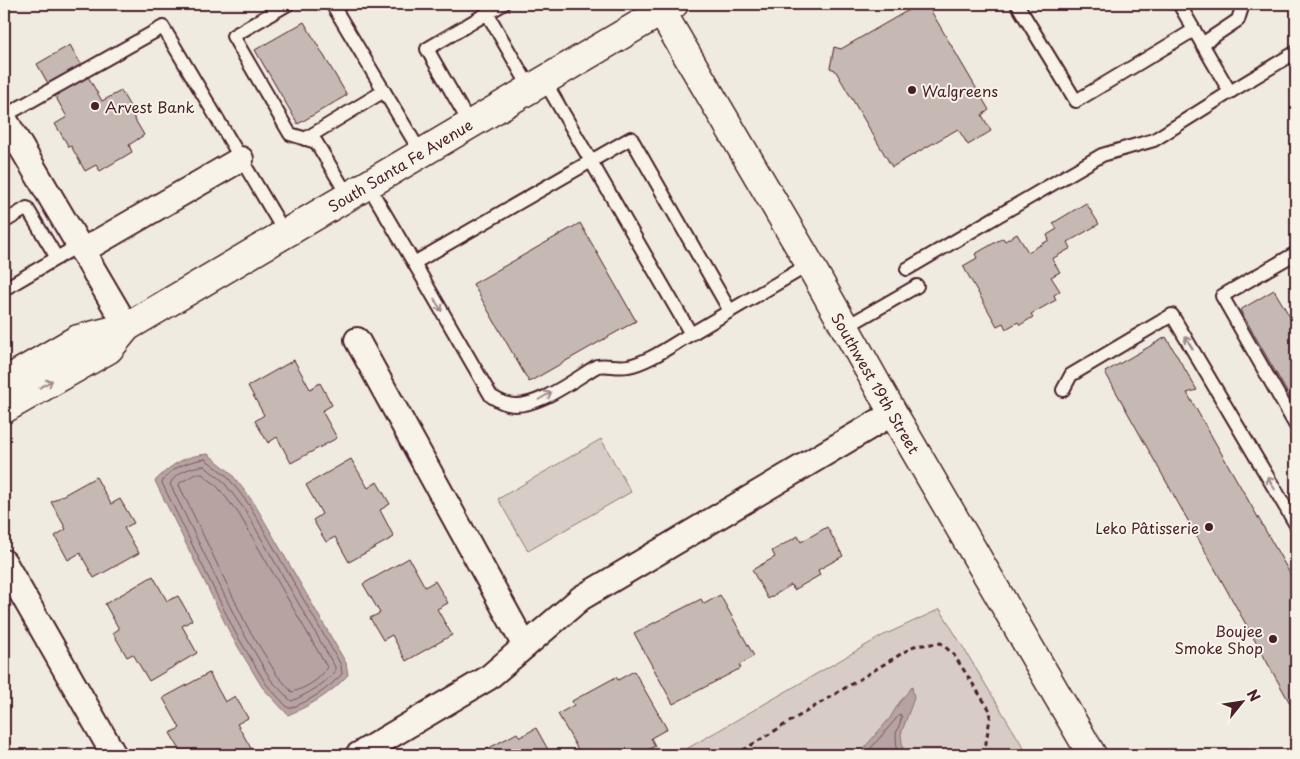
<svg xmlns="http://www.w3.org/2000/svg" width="1300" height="759" font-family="'Playpen Sans',sans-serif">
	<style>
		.green { fill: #d8cdc6; stroke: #917678 }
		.water { fill: #b7a4a2; stroke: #8b6f72 }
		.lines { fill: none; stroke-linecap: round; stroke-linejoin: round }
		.shore { stroke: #76545b; stroke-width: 1 }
		.building { fill: #c6b8b3; stroke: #4a1f2b }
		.lane-casing { stroke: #4a1f2b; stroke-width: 16 }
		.street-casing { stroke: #4a1f2b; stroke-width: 28 }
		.secondary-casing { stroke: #4a1f2b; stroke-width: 31 }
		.path { stroke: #4a1f2b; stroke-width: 3; stroke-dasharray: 5 4; stroke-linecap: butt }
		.lane { stroke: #f7f3e8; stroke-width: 12 }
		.street { stroke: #f7f3e8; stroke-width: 24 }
		.secondary { stroke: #f7f3e8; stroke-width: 28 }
		.oneway { stroke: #a0898a }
		.poi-dot { fill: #4a1f2b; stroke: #f7f3e8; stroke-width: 2 }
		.labels { text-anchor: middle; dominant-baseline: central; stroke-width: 4; stroke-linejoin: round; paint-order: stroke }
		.poi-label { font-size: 15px; fill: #4a1f2b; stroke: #f7f3e8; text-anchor: start }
		.street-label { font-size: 15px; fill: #4a1f2b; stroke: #f7f3e8 }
	</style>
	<rect width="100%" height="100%" fill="#f0ebe0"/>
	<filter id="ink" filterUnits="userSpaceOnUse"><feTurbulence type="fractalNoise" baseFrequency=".02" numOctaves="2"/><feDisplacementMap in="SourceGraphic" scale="10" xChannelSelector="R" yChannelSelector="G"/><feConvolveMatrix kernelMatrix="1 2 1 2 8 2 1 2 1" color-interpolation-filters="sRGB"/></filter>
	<g filter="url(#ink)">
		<g class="green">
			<polygon points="601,439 631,492 528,551 498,499"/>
			<polygon points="940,609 1028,755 676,755 882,636"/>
		</g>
		<g class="water">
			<path d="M208 454 230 472 254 503 346 663 348 675C329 695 313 704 288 715L262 687 231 635 155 481C172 464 184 456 208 454Z"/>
			<polygon points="912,687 914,698 901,734 903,751 901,755 858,755 890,718 899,703"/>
		</g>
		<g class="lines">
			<g class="shore">
				<path d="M205 459 226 475 250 506 341 665 342 674C327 690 311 700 291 708H288L266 684 235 632 162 483C168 468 190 461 205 459Z"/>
				<path d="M204 466 222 480 245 510 335 667V672C323 685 309 693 292 701L290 700 271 680 241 629 170 484C175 473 192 466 204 466Z"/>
				<path d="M196 474H202L216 485 239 514 327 667C322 679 304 689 292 692L277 675 247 626 179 485 180 483Z"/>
				<polyline points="865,755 900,714 902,717 896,734 897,755"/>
			</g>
		</g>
		<g class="building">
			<polygon points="919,4 927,4 989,110 982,115 991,131 968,145 958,129 892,167 835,70 830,68 834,47 841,49"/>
			<polygon points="304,22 347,95 298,124 255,50"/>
			<polygon points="70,45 102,101 121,91 132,110 130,111 144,135 129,145 132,152 100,171 96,165 85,171 71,146 69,147 55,124 67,117 37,64"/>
			<polygon points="1086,203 1099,224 1068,242 1071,248 1052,259 1060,272 1051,277 1060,291 1054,295 1056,300 1031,314 1033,317 1020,325 1018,322 1006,329 1003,323 997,326 963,266 977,258 975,254 1003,238 1005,241 1017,234 1028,252 1049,240 1047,235 1057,229 1053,223"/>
			<polygon points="580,223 636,321 529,382 473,284"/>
			<polygon points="1274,290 1296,327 1296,408 1240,310"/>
			<polygon points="1166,337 1197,390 1187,393 1296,584 1296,714 1105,372"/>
			<polygon points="294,360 310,389 320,383 332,405 322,411 337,438 291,463 277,437 268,443 255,421 264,415 248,386"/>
			<polygon points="351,459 368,488 377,482 390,504 380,510 394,537 349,562 335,537 326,542 313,520 322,514 306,485"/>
			<polygon points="96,477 111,504 120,499 134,523 124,528 139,553 94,578 80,553 68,560 55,536 66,529 51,502"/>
			<polygon points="827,527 843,556 818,570 820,575 794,590 791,585 768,599 752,570 775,557 772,551 798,536 801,542"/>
			<polygon points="409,558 425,587 435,581 448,603 437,609 452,635 406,661 392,635 383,640 370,618 380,613 363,584"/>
			<polygon points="153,576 167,601 178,596 192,620 182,626 197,653 149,681 133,654 127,657 113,633 119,629 105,604"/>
			<polygon points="720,595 754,656 739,665 741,668 673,704 634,633 701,599 704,604"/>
			<polygon points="634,671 667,729 651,738 655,746 639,755 581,755 558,714 574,705 572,701 616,677 618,680"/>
			<polygon points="209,673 225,702 235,696 248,718 237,724 252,750 242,755 195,755 192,750 183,755 170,733 180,728 163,698"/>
			<polygon points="536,728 551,755 476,755 517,733 520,737"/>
		</g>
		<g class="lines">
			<defs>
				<g id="lane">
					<polyline points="288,4 233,36 290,134 316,142 348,196"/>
					<polyline points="332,4 421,153"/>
					<polyline points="1017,4 1076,101 1194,30"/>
					<polyline points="1179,4 1230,92"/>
					<polyline points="487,13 530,88"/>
					<polyline points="1202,44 1238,20 1243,4"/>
					<polyline points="544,80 691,334 730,311"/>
					<polyline points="4,116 163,27 285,233"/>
					<polyline points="470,124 427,49 503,4"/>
					<polyline points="305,139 384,91"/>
					<polyline points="368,185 414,263 631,138 730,311 810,264"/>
					<polyline points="4,222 27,208 57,258"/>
					<polyline points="1296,253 1222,296 1296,426"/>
					<path d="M414 263 491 396C496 399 502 403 508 404 534 411 575 379 597 366 607 364 617 368 628 366 648 363 673 344 691 334"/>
					<polyline points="907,269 1102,155 1154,140 1230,92 1296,52"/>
					<polyline points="4,289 79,245"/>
					<polyline points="844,328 917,286"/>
					<polyline points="1063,390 1071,375 1172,315 1296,525"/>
				</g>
				<g id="street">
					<polyline points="4,118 127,327"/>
					<polyline points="82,251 241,159"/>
					<polyline points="357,340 525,646"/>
					<polyline points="4,562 114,755"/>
					<polyline points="358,755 488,678 581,598 893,413"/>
				</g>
				<g id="secondary">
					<polyline points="657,4 805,256 893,413 1092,755"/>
					<polyline points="4,382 78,339 127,327 674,4"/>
					<polyline points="4,409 109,349 127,327"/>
				</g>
			</defs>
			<use href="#lane" class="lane-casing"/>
			<use href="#street" class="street-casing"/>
			<use href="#secondary" class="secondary-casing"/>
			<polyline class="path" points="735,755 914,646 941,643 954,655 991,712 984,755"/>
			<use href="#lane" class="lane"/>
			<use href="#street" class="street"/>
			<use href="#secondary" class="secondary"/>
		</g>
		<defs><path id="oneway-shaft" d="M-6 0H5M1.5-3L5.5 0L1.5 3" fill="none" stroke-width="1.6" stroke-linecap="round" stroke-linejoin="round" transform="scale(1.25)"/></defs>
		<g class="oneway">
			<use href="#oneway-shaft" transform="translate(438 305) rotate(60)"/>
			<use href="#oneway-shaft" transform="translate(1189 343) rotate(-121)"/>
			<use href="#oneway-shaft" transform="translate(46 384) rotate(-30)"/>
			<use href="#oneway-shaft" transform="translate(545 396) rotate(-30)"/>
			<use href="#oneway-shaft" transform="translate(1271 483) rotate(-121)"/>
		</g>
	</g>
	<g class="poi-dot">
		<circle cx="912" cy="90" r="5"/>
		<circle cx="95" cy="106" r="5"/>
		<circle cx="1209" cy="527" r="5"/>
		<circle cx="1273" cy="639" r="5"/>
	</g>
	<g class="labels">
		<g class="poi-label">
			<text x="922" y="90">Walgreens</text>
			<text x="105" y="106">Arvest Bank</text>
			<text x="1199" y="527" text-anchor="end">Leko Pâtisserie</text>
			<text x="1263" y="630" text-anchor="end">Boujee<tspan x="1263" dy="17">Smoke Shop</tspan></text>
		</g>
		<g class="street-label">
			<text transform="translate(400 165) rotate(-31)">South Santa Fe Avenue</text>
			<text transform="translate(876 383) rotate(60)">Southwest 19th Street</text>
		</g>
	</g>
	<rect width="1300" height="759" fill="none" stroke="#f7f3e8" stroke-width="20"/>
	<rect x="10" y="10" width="1280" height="739" fill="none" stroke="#4a1f2b" stroke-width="2" filter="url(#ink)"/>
	<g transform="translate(1242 702) rotate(60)" stroke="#f7f3e8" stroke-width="4" paint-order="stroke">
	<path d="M0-4L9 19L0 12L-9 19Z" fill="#4a1f2b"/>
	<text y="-8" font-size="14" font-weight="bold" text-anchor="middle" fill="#4a1f2b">N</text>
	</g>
</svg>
